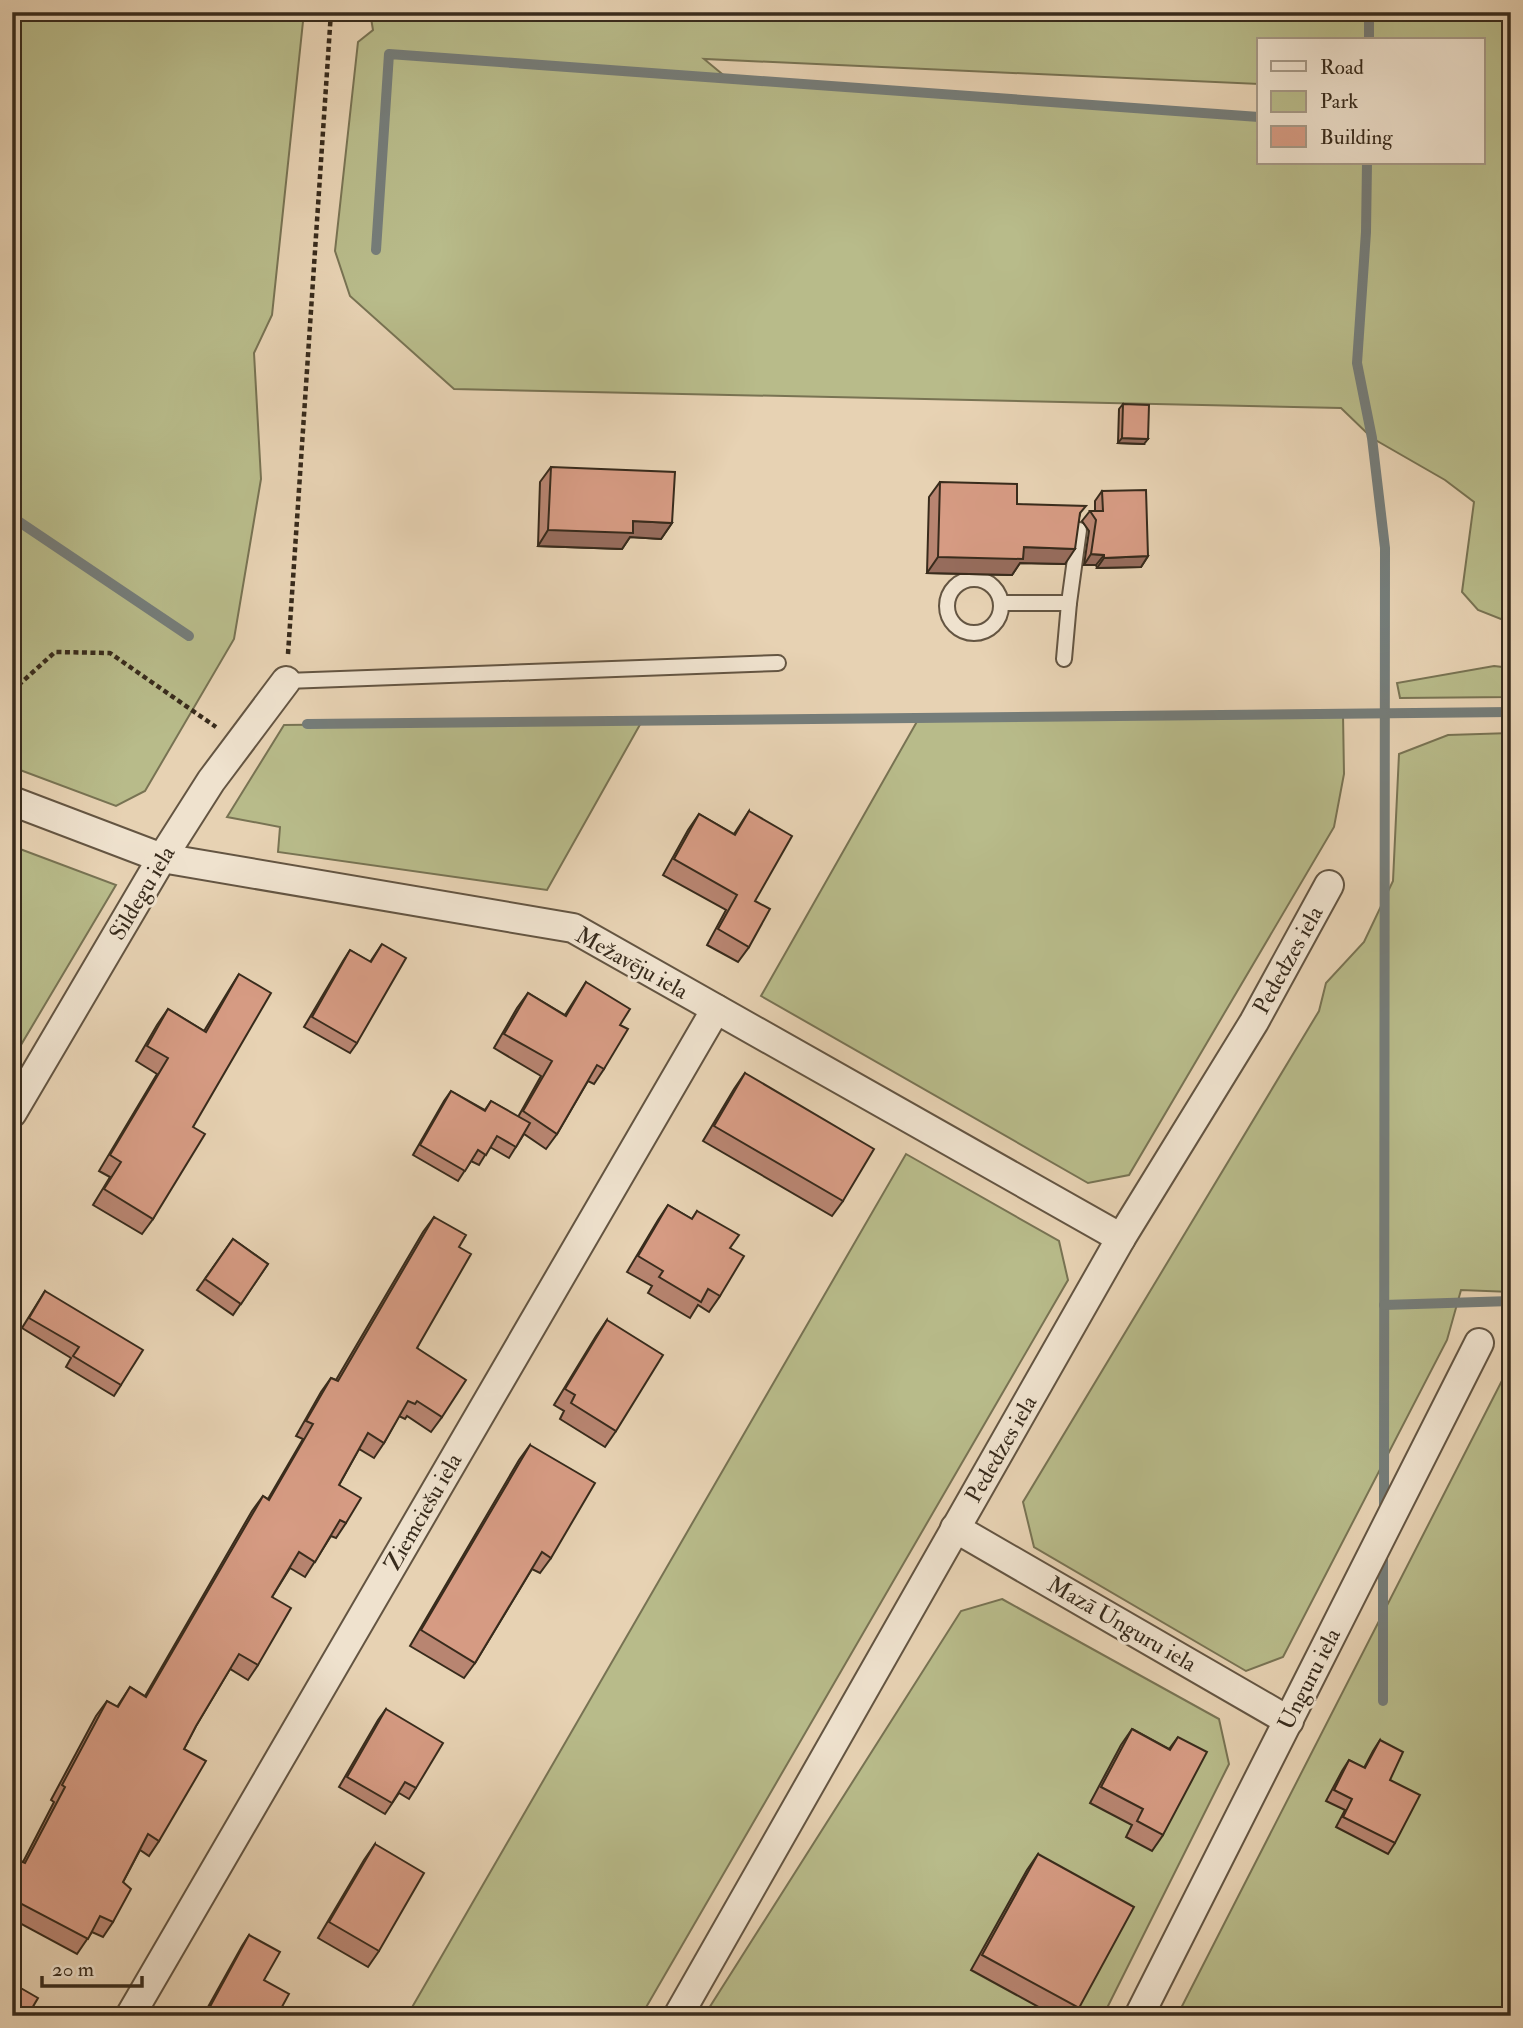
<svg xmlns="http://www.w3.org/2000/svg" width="1523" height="2028" font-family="'IM FELL Double Pica',serif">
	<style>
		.green { fill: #b8bb8a; stroke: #787353; stroke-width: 2; fill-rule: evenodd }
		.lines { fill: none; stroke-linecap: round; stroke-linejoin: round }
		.stream { stroke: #757d7a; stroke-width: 10 }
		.service-casing { stroke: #645542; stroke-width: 18 }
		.minor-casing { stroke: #645542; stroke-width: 32 }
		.path { stroke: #382b1c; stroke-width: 4.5; stroke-dasharray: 5 3.5; stroke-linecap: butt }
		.service { stroke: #efe2ce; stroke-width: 14 }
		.minor { stroke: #efe2ce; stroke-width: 28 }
		.wall { fill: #b88571; stroke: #382b1c; stroke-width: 2 }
		.shaded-wall { fill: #966c5c; stroke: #382b1c; stroke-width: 2 }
		.building { fill: #d69b83; stroke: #382b1c; stroke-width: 2 }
		.labels { text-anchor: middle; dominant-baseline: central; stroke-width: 6; stroke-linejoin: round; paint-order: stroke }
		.street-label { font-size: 23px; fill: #382b1c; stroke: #efe2ce }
	</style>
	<rect width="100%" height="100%" fill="#e7d2b3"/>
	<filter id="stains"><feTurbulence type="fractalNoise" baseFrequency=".00286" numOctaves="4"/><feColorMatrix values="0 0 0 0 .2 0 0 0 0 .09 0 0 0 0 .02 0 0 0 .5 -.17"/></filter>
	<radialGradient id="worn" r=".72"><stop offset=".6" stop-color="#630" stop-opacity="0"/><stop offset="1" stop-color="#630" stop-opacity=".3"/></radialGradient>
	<g class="green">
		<polygon points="12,12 304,12 272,315 254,353 261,479 234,639 145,791 116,806 12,767"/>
		<path d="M370 12H1511V623L1478 610 1462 592 1474 502 1445 480 1372 438 1341 408 454 389 350 296 335 251 358 42 373 30ZM1259 40H1483V163H1259V117L727 78 704 59 1259 84Z"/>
		<polygon points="1494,666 1511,668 1511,697 1400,698 1397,683"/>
		<polygon points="1343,714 1344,774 1334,827 1129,1175 1088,1183 761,996 919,718"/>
		<polygon points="642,721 547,890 278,852 280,827 227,817 284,725"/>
		<polygon points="1511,733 1511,1292 1461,1290 1447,1340 1283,1657 1246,1671 1034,1547 1023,1502 1319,1011 1326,983 1364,942 1393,881 1399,754 1448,735"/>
		<polygon points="12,846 116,885 12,1060"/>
		<polygon points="906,1154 1059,1241 1068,1280 641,2016 407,2016"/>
		<polygon points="1511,1363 1511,2016 1177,2016"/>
		<polygon points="1002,1599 1219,1719 1229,1764 1103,2016 704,2016 961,1611"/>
	</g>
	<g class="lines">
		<g class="stream">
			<polyline points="1369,40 1369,12"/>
			<polyline points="1367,163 1366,232 1357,363 1372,438 1385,548 1384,1514"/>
			<polyline points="376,250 389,54 1259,117"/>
			<polyline points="12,517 189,636"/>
			<polyline points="307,724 1511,712"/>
			<polyline points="1384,1305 1511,1301"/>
			<polyline points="1383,1701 1383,1550"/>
		</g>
		<defs>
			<g id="service">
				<circle cx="974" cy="606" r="27"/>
				<polyline points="1002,603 1069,603 1064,659"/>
				<polyline points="1069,603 1079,530"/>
				<polyline points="286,681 778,663"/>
			</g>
			<g id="minor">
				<polyline points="12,801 162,858 573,928 1121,1238"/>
				<polyline points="12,1113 162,858 211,781 286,681"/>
				<polyline points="955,1528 1289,1721"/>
				<polyline points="130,2016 716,1009"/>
				<polyline points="678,2016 1121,1238 1254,1022 1329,885"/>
				<polyline points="1139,2016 1479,1343"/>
			</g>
		</defs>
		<use href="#service" class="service-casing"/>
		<use href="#minor" class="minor-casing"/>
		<g class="path">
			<polyline points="1507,652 1511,652"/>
			<polyline points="288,654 331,12"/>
			<polyline points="12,691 55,652 110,653 216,727"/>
		</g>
		<use href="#service" class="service"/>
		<use href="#minor" class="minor"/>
	</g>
	<g class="wall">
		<polygon points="1123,404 1144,444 1118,443 1119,409"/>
		<polygon points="551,467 672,523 661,539 630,537 622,549 538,546 540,482"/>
		<polygon points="940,482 1017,504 1080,514 1065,564 1020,563 1012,575 927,573 929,497"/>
		<polygon points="1102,491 1148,556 1141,567 1097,568 1096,565 1084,565 1089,531 1082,521 1090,511 1095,511 1095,501"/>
		<polygon points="749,811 755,901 749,947 738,962 707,945 726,910 663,875 688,830 699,814 734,834"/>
		<polygon points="382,944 357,1043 350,1053 304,1027 343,961 350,950 370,962"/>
		<polygon points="239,974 193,1127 153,1219 142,1234 93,1205 110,1177 99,1171 157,1074 136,1061 157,1025 168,1009 204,1031 229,990"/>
		<polygon points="586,982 620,1025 604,1069 594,1084 588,1081 557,1134 546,1149 524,1134 509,1158 490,1147 479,1165 471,1161 458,1181 413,1155 444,1101 451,1091 485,1110 491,1101 518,1117 541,1076 494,1048 517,1008 528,993 565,1015"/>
		<polygon points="745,1073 843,1201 832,1216 703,1141 734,1089"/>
		<polygon points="668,1205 692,1219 697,1211 730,1248 720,1296 709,1312 698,1305 690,1318 648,1293 652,1286 627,1272 658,1220"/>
		<polygon points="434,1217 459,1247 417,1348 442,1417 431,1432 407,1416 405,1419 399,1416 384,1443 374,1458 359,1449 339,1485 346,1523 336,1538 331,1536 305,1577 290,1568 272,1597 258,1665 248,1680 230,1669 196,1726 184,1749 159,1841 149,1856 140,1850 123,1882 113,1922 103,1937 92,1932 77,1954 12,1919 12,1868 18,1860 23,1862 54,1802 51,1800 96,1716 107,1701 117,1707 130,1687 145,1696 252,1511 263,1496 268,1499 303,1439 296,1436 321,1392 331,1378 336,1380 423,1232"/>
		<polygon points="233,1239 268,1264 233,1315 197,1290"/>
		<polygon points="45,1291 121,1385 114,1396 66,1367 71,1358 22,1328"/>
		<polygon points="607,1320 616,1431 605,1447 560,1419 564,1411 554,1405 596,1336"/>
		<polygon points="530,1445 551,1558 540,1573 532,1569 475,1663 464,1678 410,1646 519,1460"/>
		<polygon points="386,1709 416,1788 409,1799 399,1793 385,1814 339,1787 378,1720"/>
		<polygon points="1132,1729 1169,1749 1178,1737 1163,1835 1152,1851 1126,1837 1132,1825 1090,1803 1121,1745"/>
		<polygon points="1380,1740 1390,1780 1395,1843 1388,1854 1336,1827 1345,1810 1326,1801 1342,1771 1349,1760 1364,1768 1373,1751"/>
		<polygon points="375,1844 379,1951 368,1967 318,1938 364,1860"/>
		<polygon points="1038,1854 1079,2008 1073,2016 1055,2016 971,1970 1027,1870"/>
		<polygon points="249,1935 264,1980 277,2016 203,2016 242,1946"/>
	</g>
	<g class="shaded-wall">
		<polygon points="1122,438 1148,439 1144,444 1118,443"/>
		<polygon points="633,521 672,523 661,539 630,537 622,549 538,546 548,530"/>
		<polygon points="1024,547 1075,549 1065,564 1020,563 1012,575 927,573 938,557"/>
		<polygon points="1091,554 1104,555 1096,565 1084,565"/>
		<polygon points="1148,556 1141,567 1097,568 1104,558"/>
	</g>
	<g class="building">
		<polygon points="1123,404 1149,405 1148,439 1122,438"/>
		<polygon points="551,467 675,472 672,523 633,521 633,533 548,530"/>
		<polygon points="940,482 1017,484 1017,504 1086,506 1080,513 1075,549 1024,547 1023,559 938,557"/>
		<polygon points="1146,490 1148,556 1104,558 1104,555 1091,554 1096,520 1090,511 1103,511 1102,491"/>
		<polygon points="749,811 792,836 755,901 770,909 749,947 718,929 737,895 674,859 699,814 735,835"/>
		<polygon points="382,944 406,958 357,1043 312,1017 350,950 371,962"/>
		<polygon points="239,974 271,993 193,1127 205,1134 153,1219 104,1189 121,1162 110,1155 168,1058 147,1046 168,1009 206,1032"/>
		<polygon points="586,982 630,1009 620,1025 628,1029 604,1069 597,1065 557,1134 523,1111 552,1061 504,1034 528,993 566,1016"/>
		<polygon points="745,1073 874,1149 843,1201 714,1126"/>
		<polygon points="451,1091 485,1111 491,1101 530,1123 516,1147 497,1136 486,1155 478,1150 465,1171 420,1145"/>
		<polygon points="668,1205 692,1219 697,1211 739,1235 730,1248 744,1256 720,1296 708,1289 701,1302 659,1277 663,1271 638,1256"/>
		<polygon points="434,1217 466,1235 459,1247 471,1254 417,1348 466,1380 442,1417 417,1401 415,1404 408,1401 384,1443 368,1433 339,1485 361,1498 346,1523 340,1520 315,1562 299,1552 272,1597 291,1608 258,1665 239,1654 196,1726 184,1749 206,1761 159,1841 148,1834 123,1882 131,1889 113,1922 100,1916 88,1939 12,1899 12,1871 18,1860 25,1863 65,1787 62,1785 107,1701 118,1707 130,1687 146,1697 263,1496 269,1500 313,1424 306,1421 331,1378 338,1381"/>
		<polygon points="233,1239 268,1264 241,1304 205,1279"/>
		<polygon points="45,1291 143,1350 121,1385 73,1356 79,1347 29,1318"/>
		<polygon points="607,1320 663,1355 616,1431 571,1403 575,1395 565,1389"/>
		<polygon points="530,1445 595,1483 551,1558 542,1552 475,1663 421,1630"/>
		<polygon points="386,1709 443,1743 416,1788 405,1782 392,1803 347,1777"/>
		<polygon points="1132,1729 1170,1750 1178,1737 1207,1752 1163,1835 1137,1821 1143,1809 1101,1787"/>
		<polygon points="1380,1740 1403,1752 1390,1780 1420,1795 1395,1843 1343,1817 1352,1799 1334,1790 1349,1760 1365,1768"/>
		<polygon points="375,1844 424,1873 379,1951 329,1922"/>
		<polygon points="1038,1854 1134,1907 1079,2008 982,1955"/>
		<polygon points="249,1935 280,1952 264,1980 289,1994 277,2016 208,2016 206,2014"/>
		<polygon points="12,1983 38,1998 31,2010 40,2016 12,2016"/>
	</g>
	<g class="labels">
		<g class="street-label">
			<text transform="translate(142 893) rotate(-59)">Sildegu iela</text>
			<text transform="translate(1288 960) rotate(-61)">Pededzes iela</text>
			<text transform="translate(632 963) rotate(29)">Mežavēju iela</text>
			<text transform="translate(1001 1449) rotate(-60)">Pededzes iela</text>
			<text transform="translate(423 1512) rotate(-60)">Ziemciešu iela</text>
			<text transform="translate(1122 1624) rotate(30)">Mazā Unguru iela</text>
			<text transform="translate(1309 1679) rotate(-63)">Unguru iela</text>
		</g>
	</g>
	<rect width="1523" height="2028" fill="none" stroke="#e7d2b3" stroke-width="42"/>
	<rect x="14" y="14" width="1495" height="2000" fill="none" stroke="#382b1c" stroke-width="3.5"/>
	<rect x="21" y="21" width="1481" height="1986" fill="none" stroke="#382b1c" stroke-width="2"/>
	<rect x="1257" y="38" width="228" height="126" fill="#efe2ce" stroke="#a69987" stroke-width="2"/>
	<rect x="1271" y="61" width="35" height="10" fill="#efe2ce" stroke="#a69987" stroke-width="2"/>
	<text x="1320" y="74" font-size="21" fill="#382b1c">Road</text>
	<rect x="1271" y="91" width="35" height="21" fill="#b8bb8a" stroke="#a69987" stroke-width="2"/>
	<text x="1320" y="108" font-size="21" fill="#382b1c">Park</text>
	<rect x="1271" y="126" width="35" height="21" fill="#d69b83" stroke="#a69987" stroke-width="2"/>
	<text x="1320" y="144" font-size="21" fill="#382b1c">Building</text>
	<path d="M42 1976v10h100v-10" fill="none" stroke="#382b1c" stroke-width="3.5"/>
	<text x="52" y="1976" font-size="21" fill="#382b1c" stroke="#efe2ce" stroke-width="5" paint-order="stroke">20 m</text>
	<rect width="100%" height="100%" filter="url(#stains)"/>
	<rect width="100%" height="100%" fill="url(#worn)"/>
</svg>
